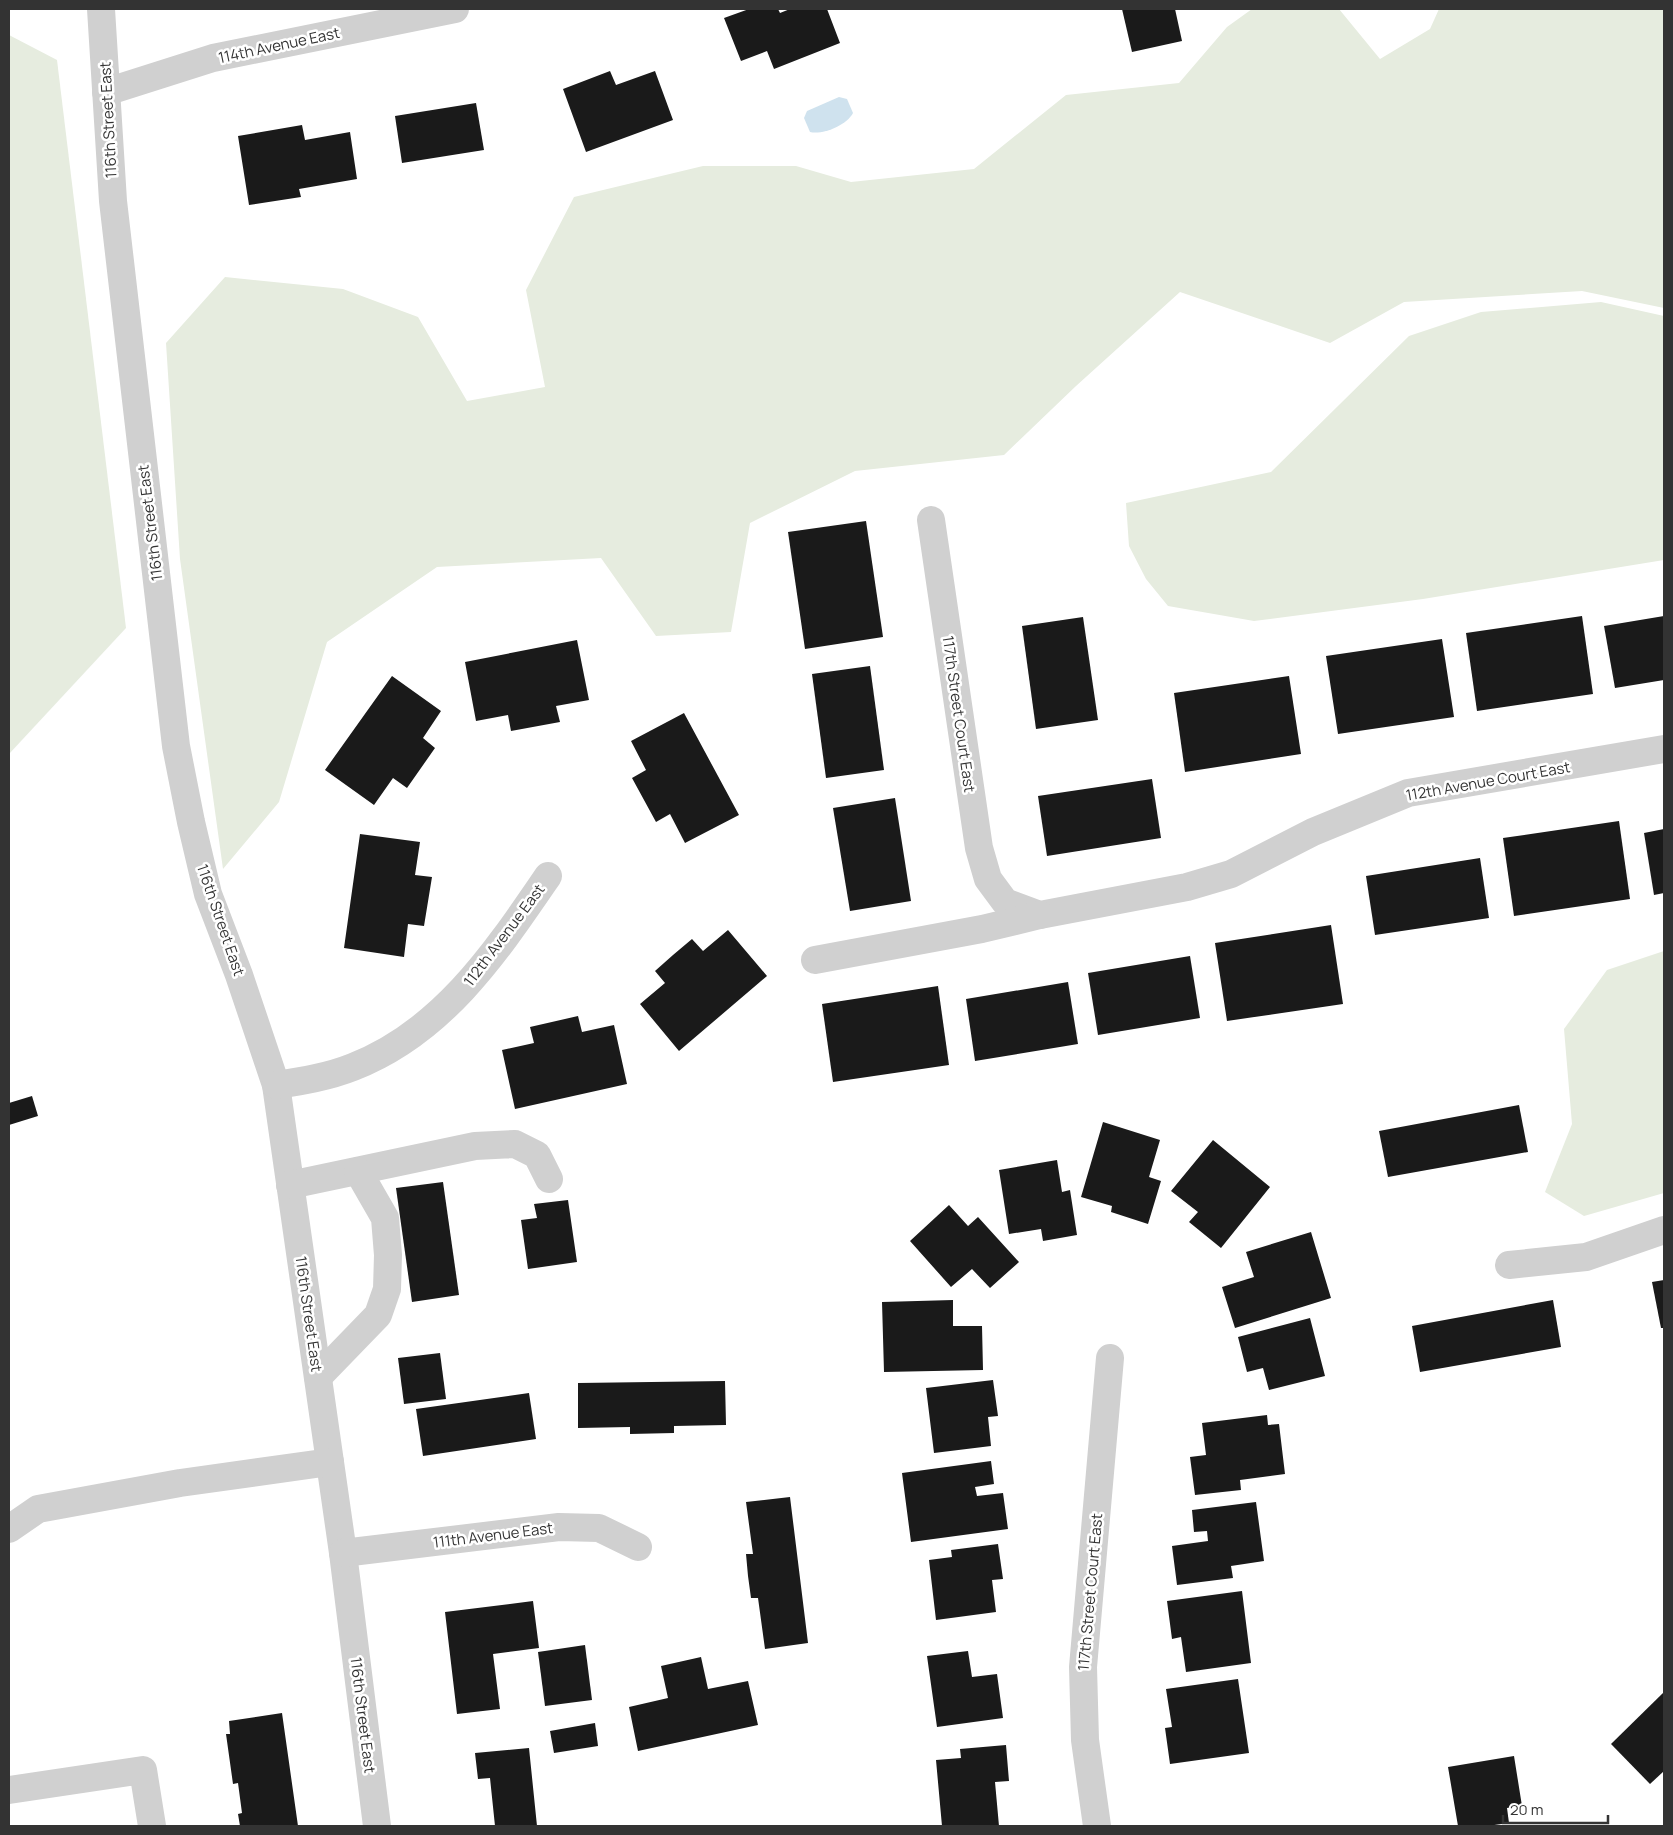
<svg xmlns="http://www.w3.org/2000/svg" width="1673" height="1835" font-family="Manrope,sans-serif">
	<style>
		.green { fill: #e6ecdf }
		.water { fill: #cfe2ee }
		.building { fill: #1a1a1a }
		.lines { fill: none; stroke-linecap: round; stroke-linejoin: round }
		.minor { stroke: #d0d0d0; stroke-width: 28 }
		.labels { text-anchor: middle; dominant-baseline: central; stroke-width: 5; stroke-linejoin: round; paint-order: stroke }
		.street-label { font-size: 15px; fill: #333; stroke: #fff }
	</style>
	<rect width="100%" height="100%" fill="#fff"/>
	<g class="green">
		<polygon points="1252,9 1339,9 1380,59 1430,29 1439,9 1664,9 1664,308 1582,291 1404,302 1330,343 1180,292 1076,386 1004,455 855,471 750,523 731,632 656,636 601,558 437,567 327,642 279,802 223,869 180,559 166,343 225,277 343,289 418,317 467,401 545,387 526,290 574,197 703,166 796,166 851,182 974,169 1066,95 1179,83 1227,27"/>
		<polygon points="9,35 57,60 126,628 9,754"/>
		<polygon points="1601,302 1664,316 1664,560 1423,599 1254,621 1168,606 1146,579 1129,546 1126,503 1271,472 1409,336 1481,312"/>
		<polygon points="1664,951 1664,1193 1584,1216 1545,1192 1572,1124 1564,1029 1607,970"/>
	</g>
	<path class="water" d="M839 97 847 99 853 113C847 125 823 135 810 132L804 118 807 111Z"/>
	<g class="building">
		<polygon points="749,9 778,9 780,13 790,9 827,9 840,43 774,69 767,51 741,61 724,18"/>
		<polygon points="1122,9 1175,9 1182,41 1132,52"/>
		<polygon points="610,71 616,85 655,71 673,120 586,152 563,89"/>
		<polygon points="476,103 484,150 402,163 395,116"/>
		<polygon points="302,125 305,140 350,132 357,179 299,189 301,197 249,205 238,136"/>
		<polygon points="866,521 883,637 805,649 788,532"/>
		<polygon points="1582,616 1593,694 1477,711 1466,633"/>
		<polygon points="1664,616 1664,680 1615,688 1604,626"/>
		<polygon points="1083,617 1098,720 1036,729 1022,626"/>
		<polygon points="1442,639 1454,717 1338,734 1326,656"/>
		<polygon points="577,640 589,700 556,706 560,722 511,731 508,715 476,721 465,662"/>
		<polygon points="870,666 884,770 826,778 812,674"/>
		<polygon points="392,676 441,711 423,738 435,748 407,788 393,778 374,805 325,770"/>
		<polygon points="1289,676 1301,754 1185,772 1174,693"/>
		<polygon points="684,713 739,815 685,843 670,814 656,822 632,778 646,770 631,741"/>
		<polygon points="1152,779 1161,838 1047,856 1038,796"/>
		<polygon points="895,798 911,901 850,911 833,808"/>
		<polygon points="1619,821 1630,899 1514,916 1503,838"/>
		<polygon points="1664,829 1664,893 1654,895 1644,833"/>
		<polygon points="360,834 420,842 415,875 432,877 424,926 408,924 404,957 344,948"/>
		<polygon points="1480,858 1489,918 1375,935 1366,876"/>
		<polygon points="1331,925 1343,1004 1227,1021 1215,943"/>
		<polygon points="728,930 767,976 679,1051 640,1004 665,983 655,971 673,955 692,939 703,951"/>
		<polygon points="1190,956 1200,1018 1098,1035 1088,973"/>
		<polygon points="1068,982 1078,1044 975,1061 966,999"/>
		<polygon points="938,986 949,1065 833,1082 822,1004"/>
		<polygon points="578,1016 582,1032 614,1025 627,1084 515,1109 502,1050 534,1043 530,1027"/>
		<polygon points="32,1096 38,1116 9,1125 9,1103"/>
		<polygon points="1519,1105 1528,1152 1388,1177 1379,1131"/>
		<polygon points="1103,1122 1160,1140 1149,1177 1161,1181 1148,1224 1111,1212 1112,1206 1081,1197"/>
		<polygon points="1213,1140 1270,1187 1221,1248 1189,1222 1198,1212 1171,1191"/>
		<polygon points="1057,1160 1062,1192 1070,1190 1077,1235 1043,1241 1041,1229 1009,1234 999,1170"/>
		<polygon points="443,1182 459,1295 412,1302 396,1188"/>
		<polygon points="568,1200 577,1262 528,1269 521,1220 537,1218 534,1204"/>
		<polygon points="949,1205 968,1226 978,1217 1019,1262 990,1288 972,1269 951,1287 910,1241"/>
		<polygon points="1311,1232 1331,1298 1235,1328 1222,1287 1254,1277 1246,1252"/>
		<polygon points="1664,1280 1664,1328 1661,1328 1652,1282"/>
		<polygon points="953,1300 953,1326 982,1326 983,1370 884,1372 882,1302"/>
		<polygon points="1553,1300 1561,1347 1420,1372 1412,1326"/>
		<polygon points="1310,1318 1325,1376 1269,1390 1263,1368 1247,1372 1238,1337"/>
		<polygon points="440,1353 446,1399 404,1404 398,1358"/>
		<polygon points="993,1380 998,1416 988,1417 991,1446 934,1453 926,1388"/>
		<polygon points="725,1381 726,1425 674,1426 674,1433 630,1434 630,1427 578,1428 578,1383"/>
		<polygon points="529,1393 536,1439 423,1456 416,1409"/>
		<polygon points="1267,1415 1268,1425 1279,1424 1285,1474 1240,1480 1241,1490 1195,1495 1190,1457 1206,1455 1202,1423"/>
		<polygon points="991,1461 994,1484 975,1487 977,1496 1003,1493 1008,1529 911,1542 902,1473"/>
		<polygon points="790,1497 808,1643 765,1649 758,1598 751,1598 748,1576 746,1554 753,1554 746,1502"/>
		<polygon points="1256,1502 1264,1561 1231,1566 1233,1578 1177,1585 1172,1546 1208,1541 1207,1531 1194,1532 1192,1510"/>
		<polygon points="998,1544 1003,1579 992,1580 996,1612 936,1620 929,1560 952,1557 951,1550"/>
		<polygon points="1242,1591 1251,1663 1186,1672 1181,1637 1172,1639 1167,1601"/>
		<polygon points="533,1601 539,1648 493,1654 500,1709 457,1714 445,1612"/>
		<polygon points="585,1645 592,1700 545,1706 538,1652"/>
		<polygon points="968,1651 972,1677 997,1674 1003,1718 937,1727 927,1656"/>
		<polygon points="701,1657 708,1689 748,1681 758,1725 638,1751 629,1707 668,1698 661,1666"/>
		<polygon points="1238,1679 1249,1753 1170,1764 1165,1728 1172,1727 1166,1689"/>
		<polygon points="1664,1692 1664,1771 1650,1784 1611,1744"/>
		<polygon points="282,1713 298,1826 240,1826 238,1814 242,1813 238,1783 233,1784 226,1734 230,1734 229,1721"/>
		<polygon points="595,1723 598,1746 554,1753 550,1731"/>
		<polygon points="1006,1745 1009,1781 995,1782 999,1826 942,1826 936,1760 961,1758 960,1749"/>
		<polygon points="529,1748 537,1826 495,1826 490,1778 478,1779 475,1753"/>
		<polygon points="1514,1756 1522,1806 1507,1808 1509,1823 1487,1826 1458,1826 1448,1767"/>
	</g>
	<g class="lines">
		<g class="minor">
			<polyline points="101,9 113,201 176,746 191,822 208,894 239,975 276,1085 343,1553 377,1826"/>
			<polyline points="106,92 213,58 455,9"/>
			<polyline points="931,520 979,848 988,879 1005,902 1040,915 1187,887 1231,874 1313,832 1408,793 1664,749"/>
			<polyline points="815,960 982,929 1040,915"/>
			<path d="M276 1085C302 1081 328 1077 353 1067 443 1032 496 952 548 876"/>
			<polyline points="290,1185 475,1146 515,1144 537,1155 549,1179"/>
			<polyline points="1509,1265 1586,1257 1664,1230"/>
			<polyline points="318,1377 378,1315 387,1289 388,1255 385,1218 358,1171"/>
			<polyline points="9,1529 38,1509 180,1483 330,1462"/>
			<polyline points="343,1553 559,1527 599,1528 638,1547"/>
			<polyline points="9,1790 143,1770 152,1826"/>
			<polyline points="1097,1826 1085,1740 1083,1667 1110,1358"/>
		</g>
	</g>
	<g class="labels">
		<g class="street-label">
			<text transform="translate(279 45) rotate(-12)">114th Avenue East</text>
			<text transform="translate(108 120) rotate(-93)">116th Street East</text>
			<text transform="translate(150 523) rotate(-97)">116th Street East</text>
			<text transform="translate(959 714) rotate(82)">117th Street Court East</text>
			<text transform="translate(1488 781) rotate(-10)">112th Avenue Court East</text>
			<text transform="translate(221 920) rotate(71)">116th Street East</text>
			<text transform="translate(504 935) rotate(-53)">112th Avenue East</text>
			<text transform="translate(309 1314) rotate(82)">116th Street East</text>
			<text transform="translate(493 1535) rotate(-7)">111th Avenue East</text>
			<text transform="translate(1090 1592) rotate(-85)">117th Street Court East</text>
			<text transform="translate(363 1715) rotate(83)">116th Street East</text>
		</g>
	</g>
	<rect width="1673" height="1835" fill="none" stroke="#333333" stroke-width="20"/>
	<path d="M1503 1815v8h105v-8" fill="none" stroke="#333333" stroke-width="2.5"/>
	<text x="1510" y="1815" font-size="15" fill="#333333" stroke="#ffffff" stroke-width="4" paint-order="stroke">20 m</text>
</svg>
